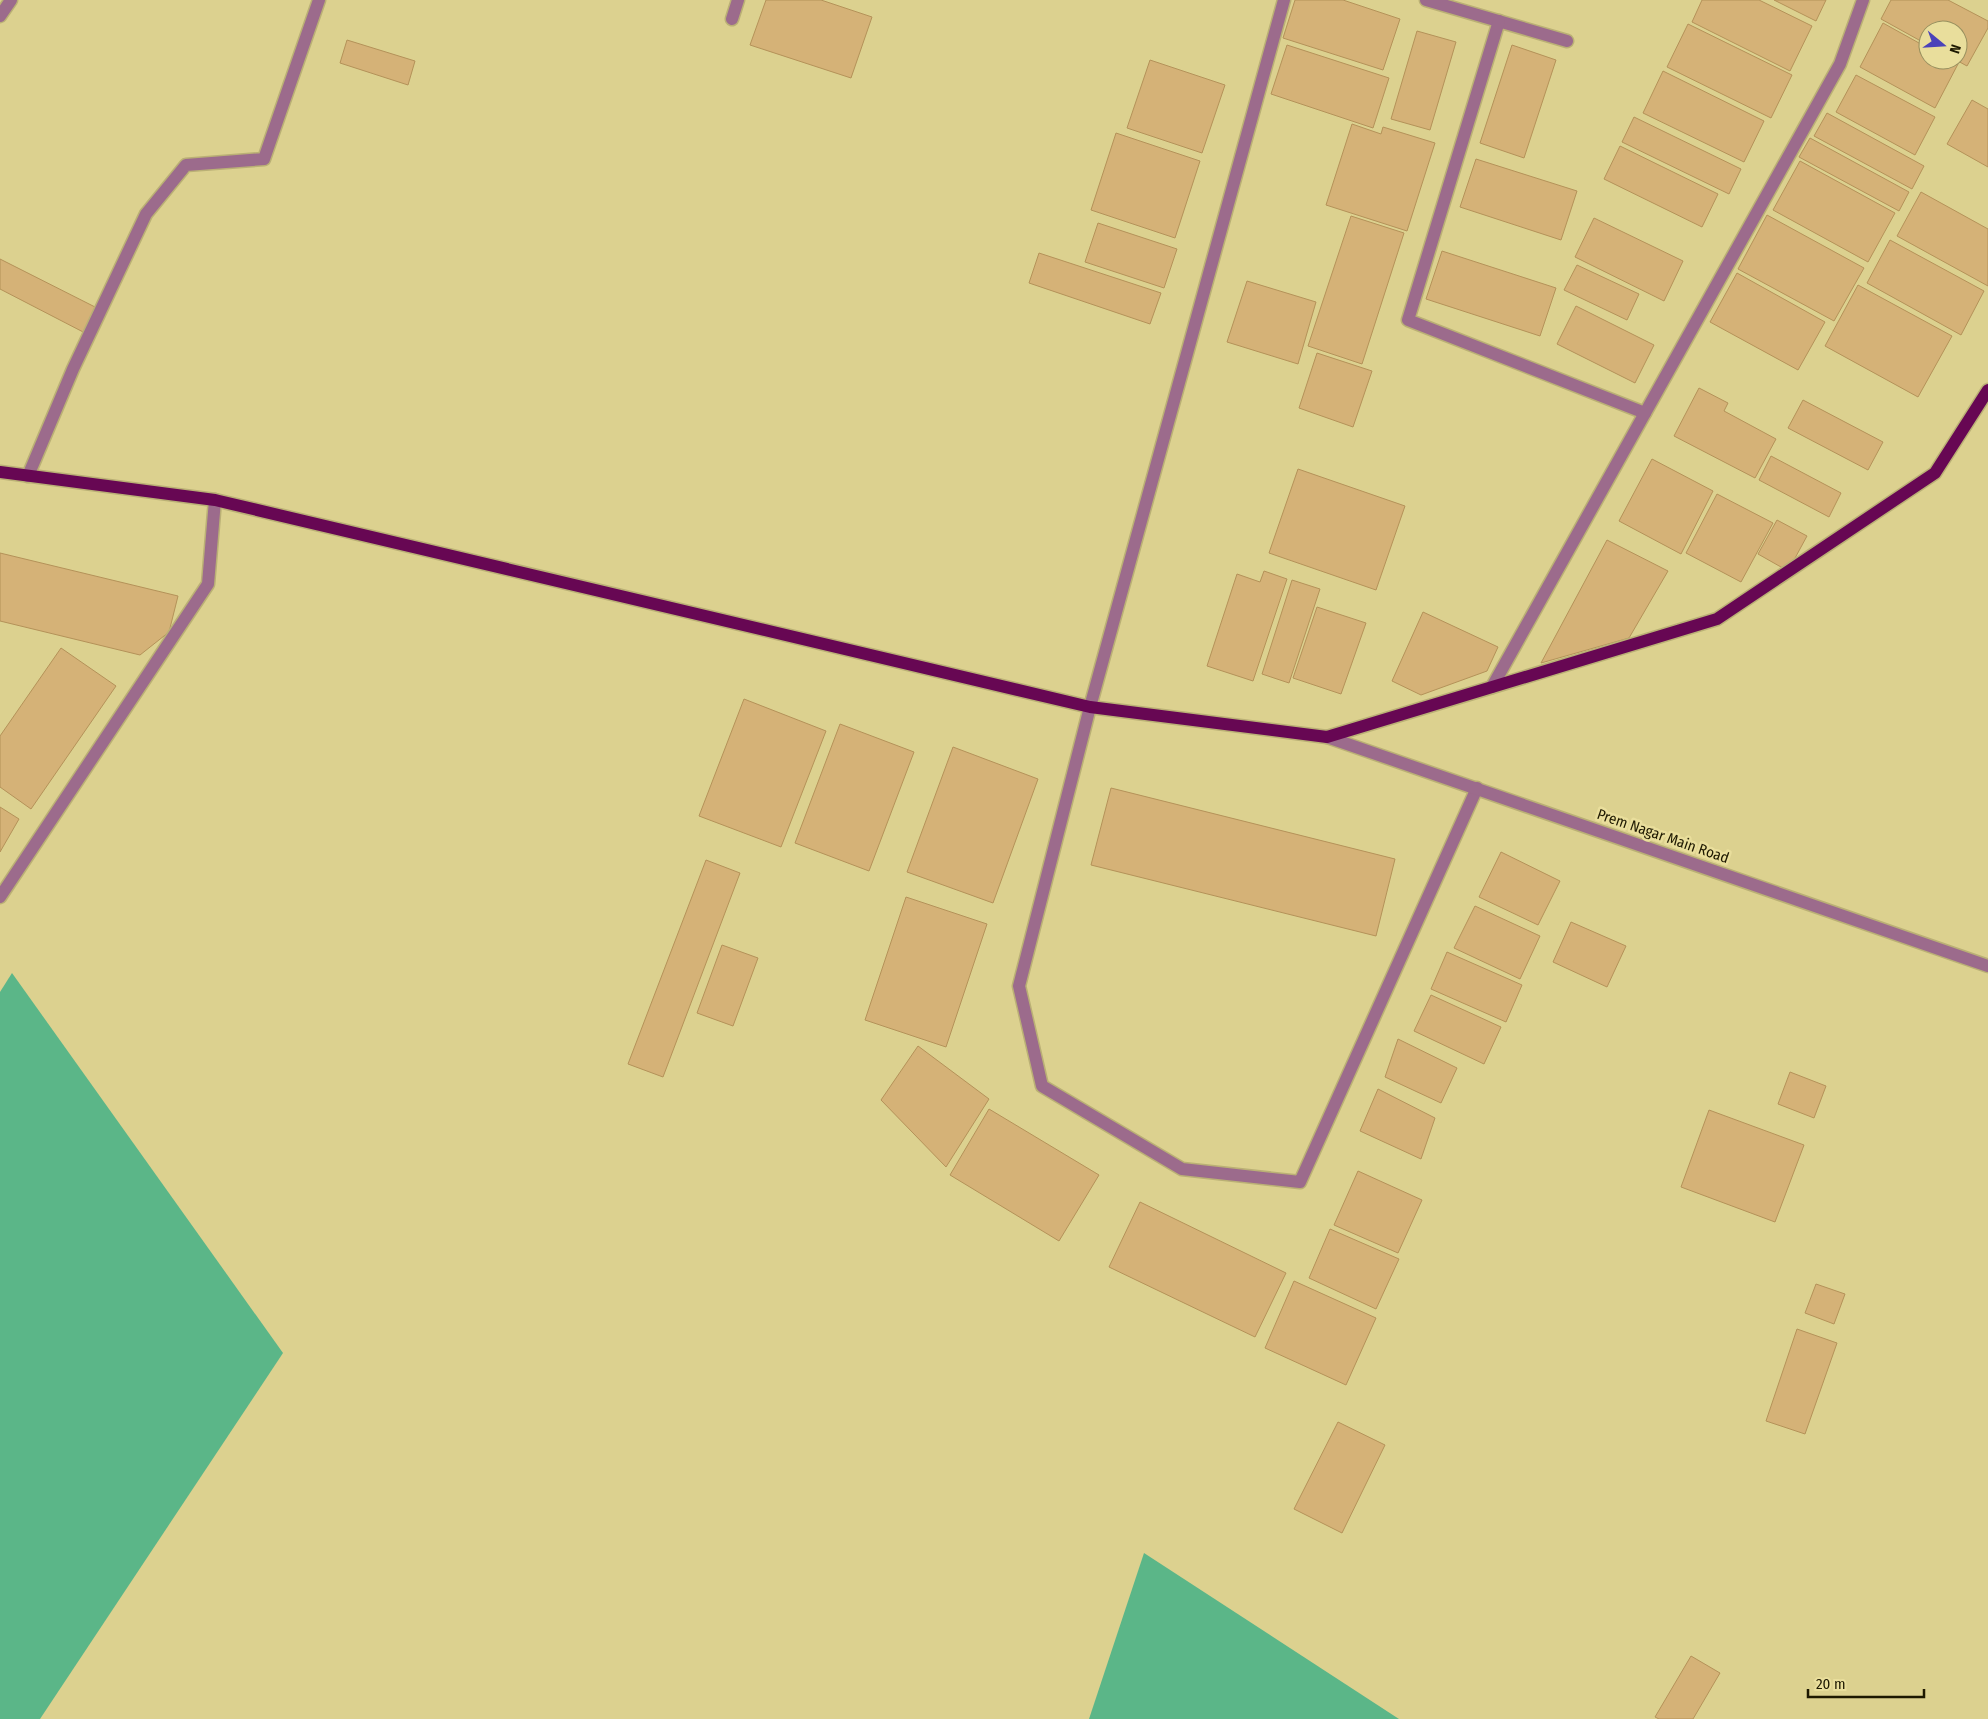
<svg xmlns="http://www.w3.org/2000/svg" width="1988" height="1719" font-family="'Fira Sans Condensed',sans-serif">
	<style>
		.water { fill: #5bb688 }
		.building { fill: #d5b277; stroke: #b49259 }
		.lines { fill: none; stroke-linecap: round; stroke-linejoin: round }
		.minor-casing { stroke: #bab075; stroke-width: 15 }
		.major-casing { stroke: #bab075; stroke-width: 15 }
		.minor { stroke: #9c6b8c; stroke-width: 12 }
		.major { stroke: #670753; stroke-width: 12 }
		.labels { text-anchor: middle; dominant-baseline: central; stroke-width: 5; stroke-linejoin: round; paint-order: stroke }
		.street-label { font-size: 15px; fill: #1d1800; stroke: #e9de9c }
	</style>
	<rect width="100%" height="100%" fill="#dcd18f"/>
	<g class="water">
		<polygon points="12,973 283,1353 40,1719 0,1719 0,992"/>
		<polygon points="1144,1553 1399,1719 1089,1719"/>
	</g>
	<g class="building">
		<polygon points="766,0 821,0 872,17 851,78 750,45"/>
		<polygon points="1295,0 1343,0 1400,19 1383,70 1283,38"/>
		<polygon points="1702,0 1759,0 1812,26 1790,71 1692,22"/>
		<polygon points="1774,0 1826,0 1816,21"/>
		<polygon points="1891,0 1948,0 1988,21 1988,28 1967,66 1956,60 1958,60 1958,30 1928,30 1928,45 1881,19"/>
		<polygon points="1883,23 1928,48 1928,60 1951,60 1958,64 1935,108 1860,67"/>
		<polygon points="1688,24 1792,75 1771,118 1667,67"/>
		<polygon points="1417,31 1456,42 1430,130 1391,119"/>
		<polygon points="347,40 415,61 408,85 340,63"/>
		<polygon points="1287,45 1389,78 1373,128 1271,94"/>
		<polygon points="1512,45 1556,60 1524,158 1480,143"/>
		<polygon points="1150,60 1225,85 1202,153 1127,128"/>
		<polygon points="1663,71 1764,121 1744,162 1643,113"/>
		<polygon points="1856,75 1935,117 1915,155 1836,112"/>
		<polygon points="1972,100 1988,109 1988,167 1947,144"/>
		<polygon points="1827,113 1924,166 1912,189 1814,136"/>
		<polygon points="1634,117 1741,169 1729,194 1622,142"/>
		<polygon points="1352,124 1381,134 1383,127 1435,143 1407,231 1326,205"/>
		<polygon points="1116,133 1200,161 1175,238 1091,210"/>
		<polygon points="1810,138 1909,192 1899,211 1799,157"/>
		<polygon points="1620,146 1718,194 1702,227 1604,179"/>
		<polygon points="1476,159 1577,191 1561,240 1460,207"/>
		<polygon points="1800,161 1895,213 1868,262 1773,210"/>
		<polygon points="1921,192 1988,229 1988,286 1897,236"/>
		<polygon points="1767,215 1864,268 1834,321 1738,269"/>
		<polygon points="1351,216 1404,233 1362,364 1308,346"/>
		<polygon points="1594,218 1683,261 1664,301 1575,257"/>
		<polygon points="1098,223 1177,249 1164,288 1085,262"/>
		<polygon points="1890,240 1984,291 1961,335 1867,283"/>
		<polygon points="1442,251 1556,288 1540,336 1426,299"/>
		<polygon points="1039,253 1161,293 1150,324 1029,283"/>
		<polygon points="0,259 99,309 87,334 0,289"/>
		<polygon points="1577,265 1639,294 1627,320 1564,290"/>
		<polygon points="1737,273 1825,322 1798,370 1710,322"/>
		<polygon points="1247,281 1316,302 1298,364 1227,342"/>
		<polygon points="1858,285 1952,336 1918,397 1825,346"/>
		<polygon points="1576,306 1654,345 1635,383 1557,344"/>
		<polygon points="1317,353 1372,371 1353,427 1299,408"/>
		<polygon points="1699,388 1728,403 1724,411 1776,439 1755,478 1674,436"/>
		<polygon points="1803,400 1883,442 1868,470 1788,428"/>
		<polygon points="1771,456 1841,493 1829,517 1759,480"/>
		<polygon points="1652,459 1713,491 1681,554 1619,521"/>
		<polygon points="1298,469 1405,506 1376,590 1269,553"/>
		<polygon points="1717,494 1773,523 1741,582 1686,553"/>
		<polygon points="1777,520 1807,536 1788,571 1758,554"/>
		<polygon points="1607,540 1668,571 1629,638 1541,663"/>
		<polygon points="0,553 178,596 169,632 140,655 0,621"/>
		<polygon points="1264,571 1287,579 1253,681 1207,666 1237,574 1260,582"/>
		<polygon points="1292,580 1320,589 1289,683 1262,674"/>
		<polygon points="1317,607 1366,623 1341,694 1293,678"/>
		<polygon points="1423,612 1498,647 1487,671 1421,695 1392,681"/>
		<polygon points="61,648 116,686 31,809 0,787 0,736"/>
		<polygon points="744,699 826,731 781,847 699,816"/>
		<polygon points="840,724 914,752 869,871 795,843"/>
		<polygon points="953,747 1038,779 993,903 907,872"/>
		<polygon points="1111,788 1395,859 1376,936 1091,865"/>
		<polygon points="0,807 19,819 0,852"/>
		<polygon points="1501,852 1560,881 1538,925 1479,897"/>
		<polygon points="706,860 740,873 663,1077 628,1064"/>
		<polygon points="906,897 987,924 946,1047 865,1020"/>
		<polygon points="1475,906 1540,936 1520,979 1454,948"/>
		<polygon points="1571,922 1626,946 1607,987 1553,962"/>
		<polygon points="722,945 758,958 733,1026 697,1013"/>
		<polygon points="1447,952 1522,985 1506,1022 1431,989"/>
		<polygon points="1431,995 1501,1027 1484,1064 1414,1031"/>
		<polygon points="1398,1039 1457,1068 1441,1103 1385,1077"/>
		<polygon points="918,1046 989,1099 946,1167 881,1100"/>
		<polygon points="1790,1072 1826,1086 1814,1118 1778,1104"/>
		<polygon points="1378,1089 1435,1118 1421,1159 1360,1131"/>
		<polygon points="989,1109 1099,1175 1059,1241 950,1175"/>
		<polygon points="1709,1110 1804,1145 1775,1222 1681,1187"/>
		<polygon points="1358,1171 1422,1200 1398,1253 1334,1225"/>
		<polygon points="1140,1202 1286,1273 1255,1337 1109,1267"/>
		<polygon points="1330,1229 1399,1259 1376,1309 1309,1278"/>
		<polygon points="1294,1281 1376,1318 1346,1385 1265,1348"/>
		<polygon points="1816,1284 1845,1294 1834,1324 1805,1313"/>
		<polygon points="1797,1329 1837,1343 1805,1434 1766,1421"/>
		<polygon points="1338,1422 1385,1445 1342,1533 1294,1509"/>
		<polygon points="1691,1656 1720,1673 1693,1719 1659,1719 1655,1717"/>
	</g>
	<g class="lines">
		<defs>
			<g id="minor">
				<polyline points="1284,0 1090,707 1019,986 1042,1086 1182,1169 1300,1182 1477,788"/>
				<polyline points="1426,0 1567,41"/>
				<polyline points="0,16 11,0"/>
				<polyline points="732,19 738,0"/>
				<polyline points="1499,21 1408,320 1645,413"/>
				<polyline points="28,476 73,369 146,214 186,165 264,159 319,0"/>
				<polyline points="1492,687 1840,64 1863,0"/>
				<polyline points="1327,737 1988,966"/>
				<polyline points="0,897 208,584 215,500"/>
			</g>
			<polyline id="major" points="0,472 215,500 1090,707 1327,737 1717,619 1935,473 1988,390"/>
		</defs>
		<use href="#minor" class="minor-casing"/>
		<use href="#major" class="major-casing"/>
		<use href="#minor" class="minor"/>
		<use href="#major" class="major"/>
	</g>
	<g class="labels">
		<g class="street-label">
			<text transform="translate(1663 836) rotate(19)">Prem Nagar Main Road</text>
		</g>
	</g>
	<g transform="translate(1943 45) rotate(108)"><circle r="24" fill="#e9de9c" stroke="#978f5e"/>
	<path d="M0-4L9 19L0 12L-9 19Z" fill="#4a42b9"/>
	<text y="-8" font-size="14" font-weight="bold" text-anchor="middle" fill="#1d1800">N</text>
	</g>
	<path d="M1808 1689v8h116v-8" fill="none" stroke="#1d1800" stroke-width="2.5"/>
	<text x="1816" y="1689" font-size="15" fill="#1d1800" stroke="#e9de9c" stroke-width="4" paint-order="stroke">20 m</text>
</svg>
